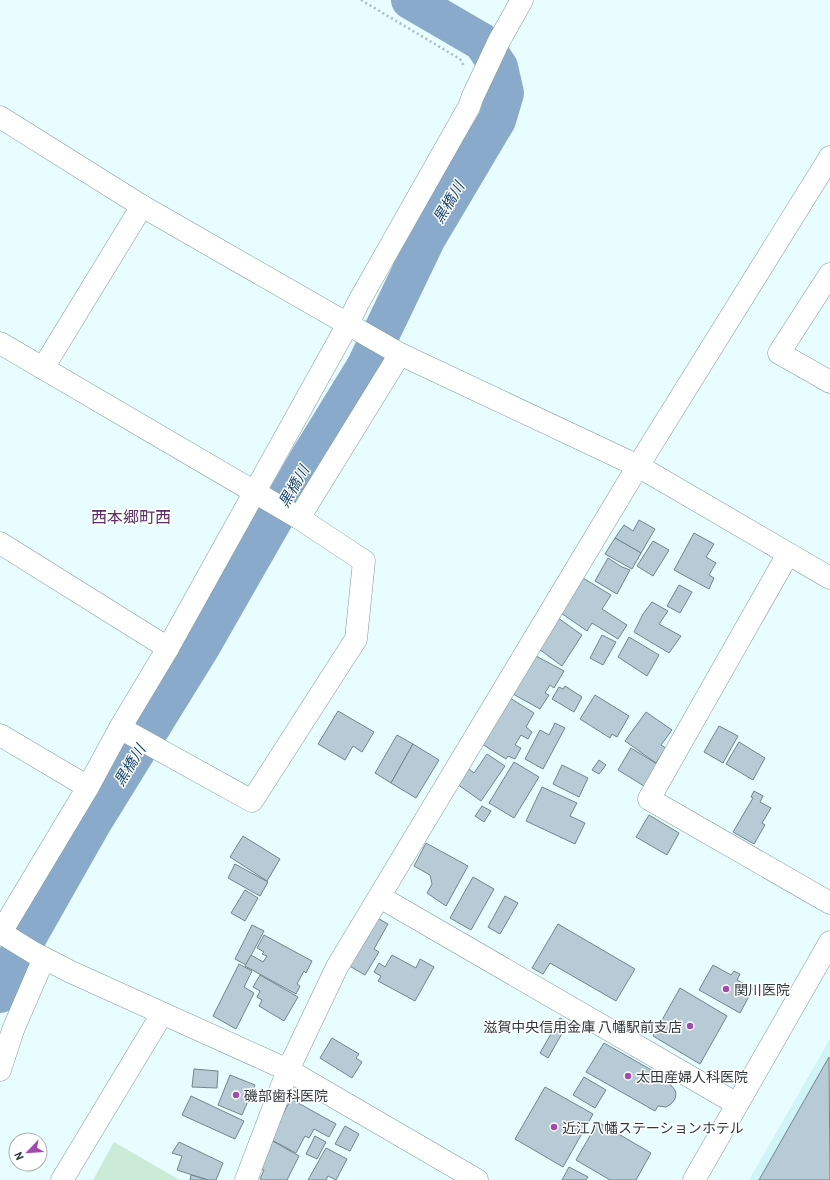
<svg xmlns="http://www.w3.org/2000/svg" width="830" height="1180" font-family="Barlow,'Noto Sans JP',sans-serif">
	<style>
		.built { fill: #d0f4f8 }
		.green { fill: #ccebd7 }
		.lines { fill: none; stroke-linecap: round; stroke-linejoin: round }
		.river { stroke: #8aaacc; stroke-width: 38 }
		.building { fill: #b6cbd5; stroke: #71858e }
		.minor-casing { stroke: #81999c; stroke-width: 23 }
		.path { stroke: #abbcbe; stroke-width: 2.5; stroke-dasharray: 2 3; stroke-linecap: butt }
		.minor { stroke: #fff; stroke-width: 22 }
		.poi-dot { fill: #a349b4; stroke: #fff; stroke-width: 1.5 }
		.labels { text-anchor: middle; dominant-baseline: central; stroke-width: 3; stroke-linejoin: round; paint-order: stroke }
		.poi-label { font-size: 14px; fill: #2f393a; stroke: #fff; text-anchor: start }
		.water-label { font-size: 15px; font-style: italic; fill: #144470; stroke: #fff }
		.quarter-label { font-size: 16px; fill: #5c3065; stroke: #fff }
	</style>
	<rect width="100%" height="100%" fill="#e8fdff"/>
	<polygon class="built" points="830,1039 830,1180 749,1180"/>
	<polygon class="green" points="114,1142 178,1179 179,1180 93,1180"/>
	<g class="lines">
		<polyline class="river" points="0,994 12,965 93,822 201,647 309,458 365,367 427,238 497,120 505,93 499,67 482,42 410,0"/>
	</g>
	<g class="building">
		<polygon points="639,520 655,529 641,553 615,538 624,525 633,531"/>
		<polygon points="694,533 714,544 706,557 716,563 709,575 714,578 709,589 674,570"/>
		<polygon points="615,538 641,553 632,569 605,554"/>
		<polygon points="653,541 669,550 653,576 637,566"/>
		<polygon points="608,558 622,567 630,570 617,594 595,581"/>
		<polygon points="583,578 611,595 602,609 627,625 618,639 592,623 587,631 561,613"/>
		<polygon points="679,585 692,592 680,613 667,606"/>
		<polygon points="652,602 668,611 659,624 681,636 669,653 634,632 643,614"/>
		<polygon points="558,618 582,635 562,666 539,649"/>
		<polygon points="602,635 616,642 603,665 590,658"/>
		<polygon points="629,637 659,655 647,676 618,657"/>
		<polygon points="536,656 564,671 554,688 550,685 545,693 549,695 540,709 513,694"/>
		<polygon points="565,686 582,697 574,712 552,699 559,687 563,689"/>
		<polygon points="595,695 629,716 617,737 612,734 610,738 580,719"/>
		<polygon points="510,698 534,713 526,727 532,732 528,739 521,735 515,745 521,748 515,759 508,756 506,759 482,744"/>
		<polygon points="338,711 374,732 362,752 353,746 345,760 318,744"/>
		<polygon points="646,712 672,730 661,745 666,748 656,763 625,741"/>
		<polygon points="555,723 565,728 543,769 525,759 540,730 549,735"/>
		<polygon points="719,726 738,736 723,763 704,752"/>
		<polygon points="397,735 413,744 391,783 375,773"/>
		<polygon points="739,742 765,758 753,780 726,764"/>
		<polygon points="413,744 439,760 416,798 391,783"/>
		<polygon points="631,748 657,764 644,786 618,770"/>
		<polygon points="487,754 505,766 481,801 457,784 468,768 474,773"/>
		<polygon points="599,760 606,765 599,774 592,770"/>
		<polygon points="514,762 539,777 514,818 489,803"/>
		<polygon points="562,765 588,778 579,797 553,784"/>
		<polygon points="542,787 577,803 570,816 585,823 575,844 526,821"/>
		<polygon points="754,791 763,796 760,802 771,808 762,823 765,825 754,844 733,832 753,798 751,797"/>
		<polygon points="482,806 491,811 484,822 475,816"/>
		<polygon points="649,815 679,833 667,855 636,837"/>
		<polygon points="243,836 280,859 267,881 230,857"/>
		<polygon points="426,843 468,866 446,906 427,893 432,884 430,875 414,866"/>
		<polygon points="235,864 268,882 260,896 228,878"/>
		<polygon points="473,877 494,889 471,930 450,918"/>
		<polygon points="245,890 258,898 245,921 231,913"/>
		<polygon points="505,896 518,903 500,934 488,927"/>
		<polygon points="374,916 388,924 374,949 379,952 365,975 346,964"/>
		<polygon points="558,924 635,969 616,1001 550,963 543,974 532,968"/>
		<polygon points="252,925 264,931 246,965 235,959"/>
		<polygon points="264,935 312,961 306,973 304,971 297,984 300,986 296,994 245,966 251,955 263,962 267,956 262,954 264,952 257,948"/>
		<polygon points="392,955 416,968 420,959 434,967 415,1001 378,981 381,976 374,972 379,963 385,967"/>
		<polygon points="239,964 252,971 244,987 254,993 236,1029 213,1016"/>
		<polygon points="713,965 731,975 734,971 740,974 737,980 753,989 740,1013 699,990"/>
		<polygon points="260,975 298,997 284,1021 259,1006 262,1000 257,997 260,991 253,987"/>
		<polygon points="680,988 727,1016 700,1064 653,1036"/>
		<polygon points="560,1018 568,1023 548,1058 540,1053"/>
		<polygon points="332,1038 359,1054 356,1058 362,1062 352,1078 320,1058"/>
		<polygon points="604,1043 669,1080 669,1083 675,1090 676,1094 675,1099 671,1104 666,1107 658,1106 655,1111 586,1072"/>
		<polygon points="829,1057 830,1180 759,1180"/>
		<polygon points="194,1069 218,1071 217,1088 192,1087"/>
		<polygon points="230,1075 255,1085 242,1115 218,1105"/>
		<polygon points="584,1077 606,1090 595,1108 573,1095"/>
		<polygon points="545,1087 593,1114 563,1167 515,1139"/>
		<polygon points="191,1096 244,1121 235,1139 182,1115"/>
		<polygon points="291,1099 336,1124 329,1137 314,1129 309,1138 305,1136 296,1153 268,1138 278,1123"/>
		<polygon points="598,1122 651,1153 636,1180 610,1180 576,1160"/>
		<polygon points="345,1126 359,1134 350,1151 335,1144"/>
		<polygon points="315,1136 326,1142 317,1159 306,1154"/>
		<polygon points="269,1139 299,1156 287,1180 263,1180 260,1179 264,1170 255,1168"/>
		<polygon points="179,1142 223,1163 216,1180 208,1180 177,1170 182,1156 172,1153"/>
		<polygon points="326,1148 347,1159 336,1180 328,1176 326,1180 308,1180"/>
		<polygon points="569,1167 588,1177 586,1180 562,1180"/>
		<polygon points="191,1175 208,1180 190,1180"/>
	</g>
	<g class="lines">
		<defs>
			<g id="minor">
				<polyline points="0,117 142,206 400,354 638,466 830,578"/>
				<polyline points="830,274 779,353 830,382"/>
				<polyline points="0,343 299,518 364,561 356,639 252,801 120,728"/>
				<polyline points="43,368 142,206"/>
				<polyline points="299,518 400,354"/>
				<polyline points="0,543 168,648"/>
				<polyline points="788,554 649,799 830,903"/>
				<polyline points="0,735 88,787"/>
				<polyline points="380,897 737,1104"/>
				<polyline points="0,932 34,953 71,972 288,1070 477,1180"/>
				<polyline points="1,932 88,787 120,728 168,648 348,324 358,303 469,107 473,96 499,41 522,0"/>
				<polyline points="0,1070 13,1030 44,958"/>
				<polyline points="62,1180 162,1014"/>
				<polyline points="246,1180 288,1070 337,967 638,466 830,157"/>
				<polyline points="694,1180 830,942"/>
			</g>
		</defs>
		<use href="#minor" class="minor-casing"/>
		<polyline class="path" points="361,0 460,59 464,66"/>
		<use href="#minor" class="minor"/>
	</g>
	<g class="poi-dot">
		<circle cx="726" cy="989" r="4"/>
		<circle cx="690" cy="1026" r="4"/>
		<circle cx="628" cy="1076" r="4"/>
		<circle cx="236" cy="1095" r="4"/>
		<circle cx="554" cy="1127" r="4"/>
	</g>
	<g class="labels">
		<g class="poi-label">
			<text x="734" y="989">関川医院</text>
			<text x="682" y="1026" text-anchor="end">滋賀中央信用金庫 八幡駅前支店</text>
			<text x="636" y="1076">太田産婦人科医院</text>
			<text x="244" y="1095">磯部歯科医院</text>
			<text x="562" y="1127">近江八幡ステーションホテル</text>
		</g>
		<g class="water-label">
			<text transform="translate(448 202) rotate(-59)">黒橋川</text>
			<text transform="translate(293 486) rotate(-60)">黒橋川</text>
			<text transform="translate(129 765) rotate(-58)">黒橋川</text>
		</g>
		<g class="quarter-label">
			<text x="131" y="516">西本郷町西</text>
		</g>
	</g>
	<g transform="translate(28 1152) rotate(245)"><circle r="19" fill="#ffffff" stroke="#acb0b0"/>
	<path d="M0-3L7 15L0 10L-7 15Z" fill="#a349b4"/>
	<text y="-6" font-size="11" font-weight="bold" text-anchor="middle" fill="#2f393a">N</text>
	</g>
</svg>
